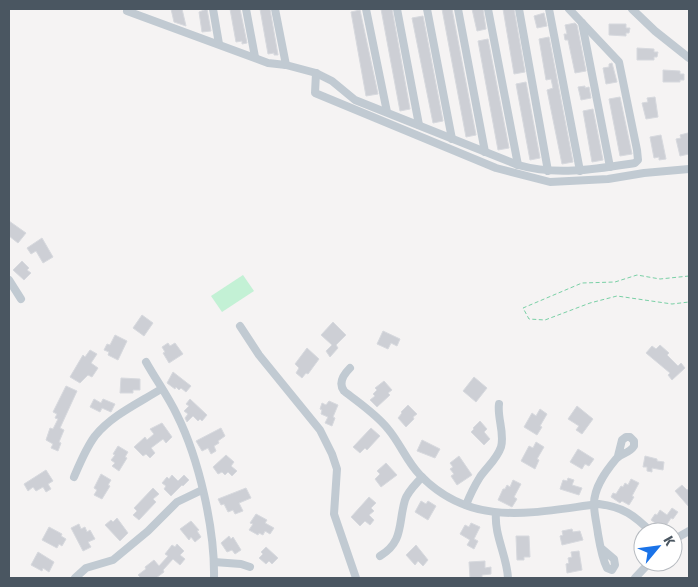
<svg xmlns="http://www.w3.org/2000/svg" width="698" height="587" font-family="'Fira Sans Condensed',sans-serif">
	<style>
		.green { fill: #c3f1d5 }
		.building { fill: #cdcfd5; stroke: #d7d9de }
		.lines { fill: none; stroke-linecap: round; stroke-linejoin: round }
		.path { stroke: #7ad0a6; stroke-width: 1; stroke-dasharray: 4 2.5; stroke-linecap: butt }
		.minor { stroke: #c1cad2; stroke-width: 8 }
	</style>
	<rect width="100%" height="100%" fill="#f5f3f3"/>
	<polygon class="green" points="243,275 254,291 222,312 211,296"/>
	<g class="building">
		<polygon points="171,9 182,9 186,26 174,22"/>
		<polygon points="207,9 211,31 202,32 199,12"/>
		<polygon points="230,9 240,9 247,43 242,44 242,41 236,42"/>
		<polygon points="260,9 270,9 278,55 274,55 274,53 268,54"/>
		<polygon points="381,9 392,9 410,109 400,111"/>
		<polygon points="442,9 452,9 476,135 466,137"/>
		<polygon points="472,9 483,9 486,29 477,31"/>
		<polygon points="503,9 514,9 525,72 514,74"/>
		<polygon points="360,10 378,94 366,96 351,12"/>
		<polygon points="544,13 547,26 537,28 534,16"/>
		<polygon points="423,16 443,121 433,123 412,18"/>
		<polygon points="575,23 577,25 586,71 575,73 568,40 565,40 564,34 567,34 565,25"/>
		<polygon points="609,24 626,24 626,28 630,28 629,33 626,33 626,36 609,35"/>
		<polygon points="549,37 573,162 562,164 547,90 553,88 551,79 546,80 539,39"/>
		<polygon points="488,39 509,148 498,150 478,41"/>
		<polygon points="637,48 654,49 654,52 658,52 657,57 654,57 654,60 637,60"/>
		<polygon points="612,63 617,82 606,84 603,68 609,67 609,64"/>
		<polygon points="663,70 680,71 680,74 684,74 684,80 680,80 680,82 663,82"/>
		<polygon points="526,82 540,158 530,160 516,84"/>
		<polygon points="585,86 585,88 589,87 591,98 581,100 578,87"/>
		<polygon points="620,97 632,154 620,156 609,99"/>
		<polygon points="655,97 658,117 646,119 642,103 648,102 647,98"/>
		<polygon points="593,109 603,160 592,162 583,111"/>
		<polygon points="688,133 689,154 680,156 676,139 681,138 680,135"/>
		<polygon points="661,135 666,159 659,160 659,157 654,158 650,137"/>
		<polygon points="9,221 26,233 18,243 9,236"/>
		<polygon points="42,238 53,257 43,263 36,251 31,254 27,248"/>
		<polygon points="22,261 29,268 27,270 31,273 24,280 13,270"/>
		<polygon points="142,315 153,323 144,336 133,328"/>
		<polygon points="333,322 346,335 336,345 338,348 330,357 326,351 332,345 321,335"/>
		<polygon points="383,331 400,339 397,346 391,343 388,349 377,344"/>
		<polygon points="115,335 127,341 118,360 108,355 109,352 104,350 107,344 110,345"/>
		<polygon points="168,343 170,346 175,343 183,354 169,363 163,353 165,352 162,347"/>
		<polygon points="660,345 669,353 667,355 678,366 681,363 685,368 672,380 668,375 670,373 646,353 652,346 656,349"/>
		<polygon points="307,348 319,359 308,374 306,373 302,378 296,373 299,368 295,364"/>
		<polygon points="90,350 97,354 91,363 98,368 92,377 88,375 80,383 70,377 83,355 85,357"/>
		<polygon points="173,372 191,386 186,392 181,388 179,390 176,387 175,389 167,383"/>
		<polygon points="474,377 487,388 476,402 463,391"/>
		<polygon points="121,378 140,379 140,390 133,390 133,393 120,393"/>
		<polygon points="384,381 392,390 388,393 390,395 377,407 370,400 375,396 373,394 377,390 375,388"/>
		<polygon points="66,386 77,391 60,428 64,430 59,442 61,443 58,451 51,448 53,444 46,440 50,428 53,429 58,419 55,418 57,414 53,412"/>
		<polygon points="94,399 101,403 103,399 115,404 111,412 102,408 100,412 90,407"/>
		<polygon points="190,399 207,415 202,421 200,419 198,421 193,416 187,422 185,418 188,414 184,411 189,406 186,404"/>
		<polygon points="329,401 338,405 333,417 335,418 332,426 325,423 328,417 321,414 322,410 320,409 322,403 326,405"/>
		<polygon points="408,405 417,414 413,417 414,419 406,427 398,418 402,413 401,412"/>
		<polygon points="577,406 593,419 582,434 576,430 579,426 568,419"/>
		<polygon points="540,409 547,414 540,426 542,427 537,435 524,427 532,413 536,416"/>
		<polygon points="480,421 487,429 484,432 490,439 484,445 471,432 474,429 473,428"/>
		<polygon points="162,423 172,437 166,443 163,439 151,448 155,453 150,458 146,454 143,456 134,447 145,437 147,440 154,434 150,429"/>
		<polygon points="221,428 225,436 218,441 219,443 214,446 216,451 211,454 208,448 202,451 196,441"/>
		<polygon points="371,428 380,436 367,450 365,448 360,453 353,447"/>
		<polygon points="422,440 440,449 435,458 417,451"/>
		<polygon points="536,442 544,447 537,459 539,460 535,469 521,461 529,446 533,448"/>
		<polygon points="118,446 128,452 125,457 127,458 119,471 112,466 115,463 111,460 115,455 113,454"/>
		<polygon points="578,449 594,459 589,466 585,464 582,469 570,462"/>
		<polygon points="226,455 234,462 231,466 237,471 232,476 228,472 225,475 222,472 218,474 213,467"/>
		<polygon points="459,456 472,475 457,485 451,476 454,474 450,469 453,467 450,463"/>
		<polygon points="645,456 657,459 657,461 664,462 663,470 652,468 652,472 647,471 647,467 643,467"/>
		<polygon points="386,463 397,475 381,487 375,479 380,474 377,471"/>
		<polygon points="46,470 53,481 48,484 51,489 46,492 43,487 36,491 33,487 28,491 24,484"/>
		<polygon points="101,474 111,480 108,485 110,486 102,499 94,495 97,490 94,488"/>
		<polygon points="172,475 178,481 184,475 189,480 183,486 182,485 171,496 164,489 166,486 162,483 167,477 169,479"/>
		<polygon points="568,478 574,480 572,485 582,488 579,495 560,489 563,480 567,481"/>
		<polygon points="631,479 639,483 632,496 634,497 629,505 622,501 620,503 611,497 613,493 616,494 621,486 623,487 625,483 628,485"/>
		<polygon points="513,480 521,484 514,497 517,499 512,507 498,500 503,489 505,489 507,485 510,487"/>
		<polygon points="682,485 687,490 689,489 689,507 675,491"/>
		<polygon points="153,488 159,494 153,499 156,502 139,520 133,515 137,511 134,508"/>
		<polygon points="246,488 251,498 239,503 243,511 235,514 233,510 228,512 224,504 221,505 218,499"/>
		<polygon points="369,497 376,503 371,508 374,511 369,515 374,520 370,525 365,521 360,526 351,517"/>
		<polygon points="421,501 426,504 428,501 436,506 428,520 415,512"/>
		<polygon points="672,508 678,512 673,519 671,518 662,532 653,525 655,523 651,520 655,514 657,515 660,510 667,515"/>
		<polygon points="256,514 267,520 265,523 274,528 270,534 265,531 263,535 259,533 258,535 249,530 253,524 250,523"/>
		<polygon points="117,518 128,533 120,541 105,525 111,520 113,522"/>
		<polygon points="191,521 199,530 197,531 201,537 195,542 191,537 189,540 180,529"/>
		<polygon points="471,523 480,527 474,539 478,541 474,549 467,545 470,540 460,534 465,525 469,527"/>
		<polygon points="79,524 81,529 85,527 87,532 90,530 95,539 88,542 91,547 83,551 71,528"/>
		<polygon points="49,527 62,534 61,536 66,539 62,546 59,544 57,548 42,540"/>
		<polygon points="572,529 573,532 580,531 583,540 562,545 560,536 563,535 562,531"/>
		<polygon points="229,536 231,539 233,537 241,550 235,554 232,550 227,552 221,543"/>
		<polygon points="516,536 529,536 530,557 524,557 524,560 517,560"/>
		<polygon points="177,544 184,551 180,555 185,559 180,565 173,559 163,570 164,572 156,578 141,578 138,575 146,569 145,567 154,560 159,566 168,556 165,554 172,545 175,547"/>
		<polygon points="416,545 428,560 423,566 418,561 415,565 406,555"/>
		<polygon points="266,547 278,558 272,564 269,561 266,564 259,558 263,554 261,552"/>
		<polygon points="579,551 582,570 567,573 566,564 569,563 568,558 572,557 571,552"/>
		<polygon points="38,552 54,562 49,572 43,568 42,571 31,565"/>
		<polygon points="485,561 485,568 491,567 491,574 482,575 482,578 470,578 469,562"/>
	</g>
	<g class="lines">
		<polyline class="path" points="689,276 660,279 637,275 615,282 582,283 523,308 529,319 545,320 590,303 617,296 672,304 689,302"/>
		<g class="minor">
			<polyline points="213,9 219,44"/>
			<polyline points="246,9 255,57"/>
			<polyline points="275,9 286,65"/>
			<polyline points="366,9 387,112"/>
			<polyline points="397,9 419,125"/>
			<polyline points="427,9 452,139"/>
			<polyline points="458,9 485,152"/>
			<polyline points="488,9 518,165"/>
			<polyline points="519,9 548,171"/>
			<polyline points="549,9 580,171"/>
			<polyline points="632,9 655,31 689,58"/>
			<path d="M127 11 268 63 286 65 316 73 332 81 355 100 518 165C557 176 596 169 635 163L638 160 637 150 619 62 569 9"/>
			<polyline points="582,23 610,167"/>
			<polyline points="316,73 315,93 496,168 550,182 608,179 644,173 689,169"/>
			<polyline points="9,280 21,299"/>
			<polyline points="240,326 259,355 320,430 332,454 337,469 334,514 356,578"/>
			<path d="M146 362C156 380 168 396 177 415 199 459 215 529 214 578"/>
			<path d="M350 368C343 375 338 383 344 391 359 403 376 414 388 429 400 443 407 462 420 475 472 529 534 512 599 504 623 507 634 515 651 532"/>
			<path d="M74 477C80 463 86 448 95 436 112 415 139 403 161 389"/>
			<path d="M466 505C470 495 475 485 480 477 487 467 497 459 501 447 505 433 497 418 499 404"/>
			<path d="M496 513C494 535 507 556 508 578"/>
			<polyline points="673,540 689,531"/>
			<path d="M601 548 614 559 615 565 612 570 607 568C602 558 600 546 598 534 597 525 594 514 594 504 594 487 606 471 616 459 621 453 629 454 634 446V441L630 437H626L622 440 618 456"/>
			<path d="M380 556C404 542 398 523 405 500 408 491 416 484 422 477"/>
			<polyline points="214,562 241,564 250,567"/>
			<polyline points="75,578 86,568 113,560 148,531 177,502 202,490"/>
			<polyline points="635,578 650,562"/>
		</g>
	</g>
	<rect width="698" height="587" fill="none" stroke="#4a5661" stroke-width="20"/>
	<g transform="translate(658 547) rotate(61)"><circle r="24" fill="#ffffff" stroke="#b7bbc0"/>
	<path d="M0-4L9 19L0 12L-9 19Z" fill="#1a73e8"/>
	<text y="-8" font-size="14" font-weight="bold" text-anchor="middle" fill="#4a5661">K</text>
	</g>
</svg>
